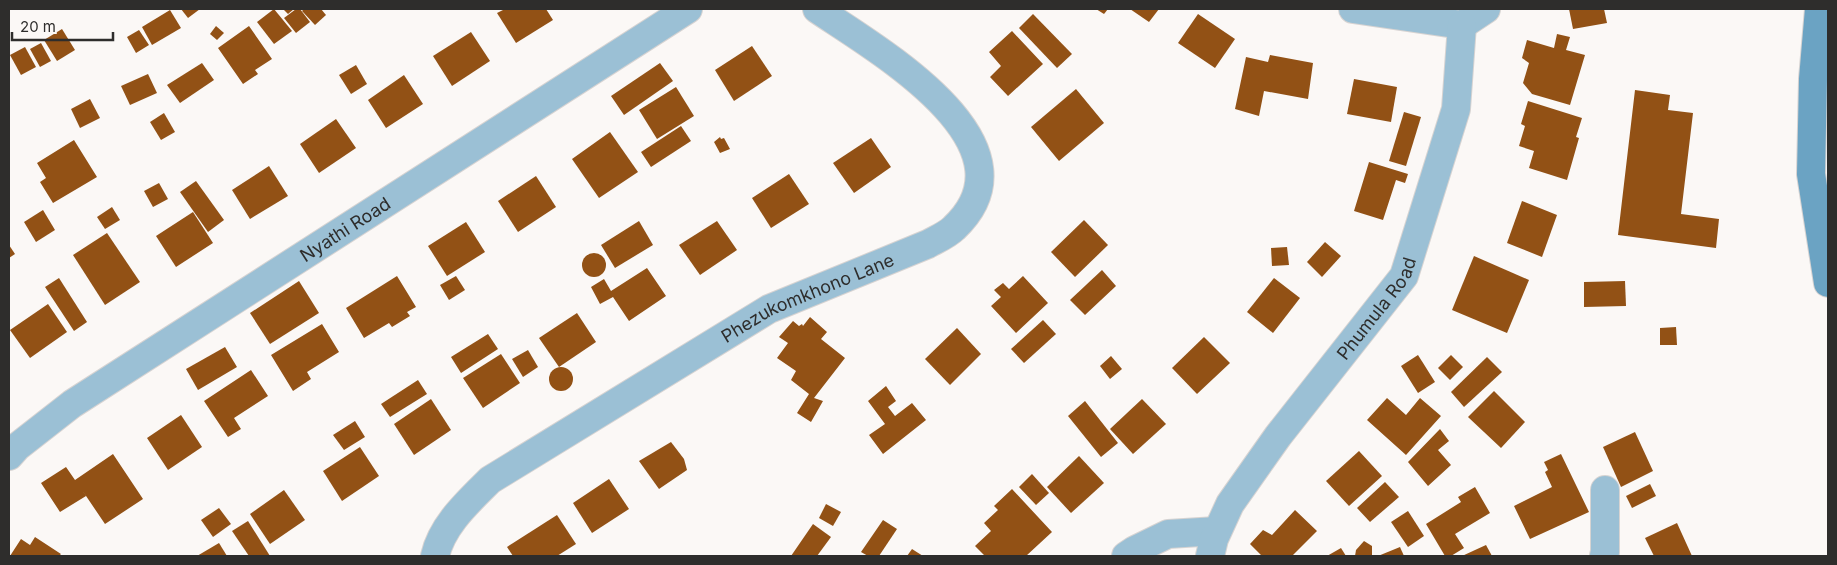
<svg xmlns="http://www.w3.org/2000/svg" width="1837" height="565" font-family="Inter,sans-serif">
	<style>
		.building { fill: #925115 }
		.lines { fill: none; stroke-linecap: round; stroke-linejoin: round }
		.street-casing { stroke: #d6d3d2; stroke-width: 30 }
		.secondary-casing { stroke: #d6d3d2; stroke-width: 30 }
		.street { stroke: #9bc0d5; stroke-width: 28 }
		.secondary { stroke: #6ba3c3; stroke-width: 28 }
		.labels { text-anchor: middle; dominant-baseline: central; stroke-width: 5; stroke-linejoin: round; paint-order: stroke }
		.street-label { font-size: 18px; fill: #2e2d2c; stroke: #fbf8f6 }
	</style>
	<rect width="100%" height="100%" fill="#fbf8f6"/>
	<g class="building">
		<polygon points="181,9 200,9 188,18"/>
		<polygon points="274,9 292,31 274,44 257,22"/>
		<polygon points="283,9 294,9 288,14"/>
		<polygon points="296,9 300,9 310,22 296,33 284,18"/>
		<polygon points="304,9 321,9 326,15 315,25 302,11"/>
		<polygon points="505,9 546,9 553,20 516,43 497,13"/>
		<polygon points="1096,9 1108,9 1104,14"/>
		<polygon points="1130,9 1159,9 1149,22"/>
		<polygon points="1569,9 1604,9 1607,23 1573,29"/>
		<polygon points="170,10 181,28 152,45 142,27"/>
		<polygon points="1033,14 1072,54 1057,68 1019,28"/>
		<polygon points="1198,14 1235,39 1215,68 1178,43"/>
		<polygon points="216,26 224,33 217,40 210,34"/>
		<polygon points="249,26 272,59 255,70 258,74 243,84 218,48"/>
		<polygon points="62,29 75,50 57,61 44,40"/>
		<polygon points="139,30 149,45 136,53 127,37"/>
		<polygon points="1012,31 1043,64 1008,96 990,77 1001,66 989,52"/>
		<polygon points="471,32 490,61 452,86 433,56"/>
		<polygon points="1557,34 1570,37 1566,50 1585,55 1570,105 1532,94 1523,83 1529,63 1522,58 1527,40 1554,48"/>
		<polygon points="41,43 51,61 40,67 30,49"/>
		<polygon points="752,46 772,76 734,101 715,70"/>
		<polygon points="25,47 36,67 21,75 10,55"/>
		<polygon points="1270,55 1313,63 1308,99 1264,91 1259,116 1235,109 1246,57 1268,62"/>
		<polygon points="202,63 214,80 180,103 167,85"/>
		<polygon points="660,63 673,81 624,115 611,96"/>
		<polygon points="356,65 367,84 351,94 339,75"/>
		<polygon points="148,74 157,93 130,105 121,86"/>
		<polygon points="404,75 423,104 386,128 368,100"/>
		<polygon points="1354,79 1397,87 1391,122 1347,114"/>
		<polygon points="676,87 694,116 657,139 639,110"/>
		<polygon points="1076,89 1104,123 1059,161 1031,127"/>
		<polygon points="1635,90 1670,95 1668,110 1693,113 1681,214 1719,219 1716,248 1618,235"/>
		<polygon points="90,99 100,118 80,128 71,109"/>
		<polygon points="1528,101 1582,118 1576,137 1579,138 1567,180 1529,168 1534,151 1519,146 1525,126 1521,124"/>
		<polygon points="1404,112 1421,117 1406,166 1389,161"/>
		<polygon points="164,113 175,132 161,140 150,122"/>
		<polygon points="336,119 356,148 319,173 300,144"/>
		<polygon points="681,126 691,141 651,167 641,152"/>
		<polygon points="610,132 638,172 599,198 572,159"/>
		<polygon points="720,137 721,139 724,138 730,149 720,153 714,142"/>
		<polygon points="871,138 891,167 854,193 833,163"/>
		<polygon points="74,140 97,177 53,203 40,182 46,178 37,163"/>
		<polygon points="1369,162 1408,174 1405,183 1396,180 1383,220 1354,211"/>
		<polygon points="269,166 288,196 250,219 232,190"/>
		<polygon points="789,174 809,204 771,228 752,198"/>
		<polygon points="536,176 556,207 518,232 498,201"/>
		<polygon points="196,181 224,220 208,232 180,192"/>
		<polygon points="159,183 168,199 153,207 144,191"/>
		<polygon points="1522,201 1557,215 1542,257 1507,243"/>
		<polygon points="112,207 120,220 105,229 97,217"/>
		<polygon points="43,210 55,230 36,242 24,222"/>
		<polygon points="193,212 213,243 176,267 156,236"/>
		<polygon points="1084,220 1108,245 1075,277 1051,252"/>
		<polygon points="639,221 653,245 615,268 601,245"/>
		<polygon points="717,221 737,250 700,275 679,245"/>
		<polygon points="466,222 485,252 447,276 428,246"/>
		<polygon points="107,233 140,282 105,305 73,255"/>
		<polygon points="1325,242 1341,256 1322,277 1307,262"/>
		<polygon points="9,245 15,254 9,258"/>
		<polygon points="1287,247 1289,265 1272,266 1271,248"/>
		<circle cx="594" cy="265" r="12"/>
		<polygon points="1474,256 1529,280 1507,333 1452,310"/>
		<polygon points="647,268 666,296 629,321 613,297 600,304 591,287 604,279 611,291"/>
		<polygon points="1102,270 1116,286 1085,315 1070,300"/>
		<polygon points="397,276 416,307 407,312 410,316 392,327 389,323 364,338 346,308"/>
		<polygon points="456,276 465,290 449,300 440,285"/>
		<polygon points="1023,276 1048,303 1016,333 991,306 1001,297 994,290 1003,283 1009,289"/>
		<polygon points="59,278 87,322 74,331 45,287"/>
		<polygon points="1274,278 1300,298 1273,333 1247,312"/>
		<polygon points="299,281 319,313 270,344 250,313"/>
		<polygon points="1625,281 1626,306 1584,307 1584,282"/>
		<polygon points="48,304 67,332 30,358 10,330"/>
		<polygon points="577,313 596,342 559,367 539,338"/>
		<polygon points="810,317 827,332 821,339 845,358 814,398 823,401 811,422 797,413 809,394 791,380 796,371 777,358 788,343 779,337 793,321 799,326 802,324 803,326"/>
		<polygon points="1043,320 1056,334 1024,363 1011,349"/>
		<polygon points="322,324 339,352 307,372 311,379 293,391 271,355"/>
		<polygon points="1676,327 1677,345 1660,345 1660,328"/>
		<polygon points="957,328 981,354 950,385 925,359"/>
		<polygon points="488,334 498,349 461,373 451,357"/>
		<polygon points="1204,337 1230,363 1197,394 1172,368"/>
		<polygon points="225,347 237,367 198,390 186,369"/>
		<polygon points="528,350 538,367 523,377 512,359"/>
		<polygon points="501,354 520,383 483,408 463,378"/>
		<polygon points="1418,355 1435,382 1418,393 1401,366"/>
		<polygon points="1451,355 1463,367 1450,380 1438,368"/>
		<polygon points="1111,356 1122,369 1110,379 1100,366"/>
		<polygon points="1487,357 1502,372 1464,407 1451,392"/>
		<circle cx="561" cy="379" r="12"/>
		<polygon points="251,370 268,396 234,418 241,429 228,437 204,401"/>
		<polygon points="418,380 427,394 390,417 381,404"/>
		<polygon points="886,386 896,401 888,407 895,416 912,403 926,420 883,454 869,435 885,424 868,401"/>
		<polygon points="1494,391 1525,422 1501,448 1468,417"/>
		<polygon points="1387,398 1406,415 1420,398 1441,416 1406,455 1367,420"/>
		<polygon points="431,399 451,430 414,455 394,424"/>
		<polygon points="1142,399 1166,424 1133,454 1110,429"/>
		<polygon points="1085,401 1118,443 1101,457 1068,416"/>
		<polygon points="181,415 202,447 168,470 147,438"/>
		<polygon points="355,421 365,437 344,450 333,435"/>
		<polygon points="1440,429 1449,441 1438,450 1451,465 1428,486 1408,462"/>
		<polygon points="1635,432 1653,471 1621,487 1603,447"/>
		<polygon points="671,442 684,459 687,470 659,489 639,461"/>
		<polygon points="360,447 379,476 342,501 323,471"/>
		<polygon points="1359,451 1382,476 1349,506 1326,481"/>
		<polygon points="113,454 143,499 105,524 82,490 86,496 60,512 41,483 66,467 75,480"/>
		<polygon points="1561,454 1589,512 1530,539 1514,506 1552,487 1545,472 1548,470 1544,462"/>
		<polygon points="1079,456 1104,483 1071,513 1047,487"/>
		<polygon points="1032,474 1049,493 1036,505 1019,487"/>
		<polygon points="609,479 629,509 592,533 573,503"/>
		<polygon points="1385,482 1399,497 1370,522 1357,508"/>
		<polygon points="1650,484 1656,496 1632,508 1626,496"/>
		<polygon points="1475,487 1490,513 1455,534 1464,548 1451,556 1445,556 1426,524 1461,502 1458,497"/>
		<polygon points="1012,489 1052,532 1026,556 985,556 975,546 991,531 984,523 998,510 994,506"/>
		<polygon points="284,490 305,520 270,544 250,514"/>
		<polygon points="826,504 841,512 833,526 819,518"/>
		<polygon points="219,508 231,524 213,537 201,520"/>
		<polygon points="1295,510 1317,531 1292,556 1262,556 1250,544 1263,530 1272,535"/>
		<polygon points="1408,511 1424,536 1408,547 1391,522"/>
		<polygon points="557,515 576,544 557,556 513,556 507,547"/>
		<polygon points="883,520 897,529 879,556 868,556 861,552"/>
		<polygon points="248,521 270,556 249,556 232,531"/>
		<polygon points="1677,523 1692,556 1654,556 1645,538"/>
		<polygon points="813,524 831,537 817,556 791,556"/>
		<polygon points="35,537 61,554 59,556 10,556 21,539 30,545"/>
		<polygon points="1364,541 1372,546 1372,556 1355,556 1356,550"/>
		<polygon points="219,543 227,556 197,556"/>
		<polygon points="1486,545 1492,556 1462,556"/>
		<polygon points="1400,547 1404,556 1378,556"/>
		<polygon points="1341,548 1346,556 1327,556"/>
		<polygon points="912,549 923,556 907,556"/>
	</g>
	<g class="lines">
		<defs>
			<g id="street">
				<polyline points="1353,9 1462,25 1486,9"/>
				<path id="s1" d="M9 456 17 447 72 404 688 9"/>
				<path id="s2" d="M435 556C442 525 468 502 490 480L769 309 928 244C937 239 947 235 954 228 1043 144 876 49 817 9"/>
				<polyline points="1126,556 1135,550 1168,534 1217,531"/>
				<path id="s3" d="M1210 556 1214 539 1230 504 1278 436 1404 276 1456 109 1462 25"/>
				<polyline points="1604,556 1605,552 1605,490"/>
			</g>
			<polyline id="secondary" points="1819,9 1813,79 1811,174 1828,283"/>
		</defs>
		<use href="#street" class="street-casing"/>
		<use href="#secondary" class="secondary-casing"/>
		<use href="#street" class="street"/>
		<use href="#secondary" class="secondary"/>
	</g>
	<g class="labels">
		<g class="street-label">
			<text stroke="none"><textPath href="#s1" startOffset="406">Nyathi Road</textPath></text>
			<text stroke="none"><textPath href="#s2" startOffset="462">Phezukomkhono Lane</textPath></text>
			<text stroke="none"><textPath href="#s3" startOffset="301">Phumula Road</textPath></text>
		</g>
	</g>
	<rect width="1837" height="565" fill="none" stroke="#2e2d2c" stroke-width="20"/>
	<path d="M12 32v8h101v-8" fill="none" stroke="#2e2d2c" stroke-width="2.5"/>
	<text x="20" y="32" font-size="15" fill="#2e2d2c" stroke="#fbf8f6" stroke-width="4" paint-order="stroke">20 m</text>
</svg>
